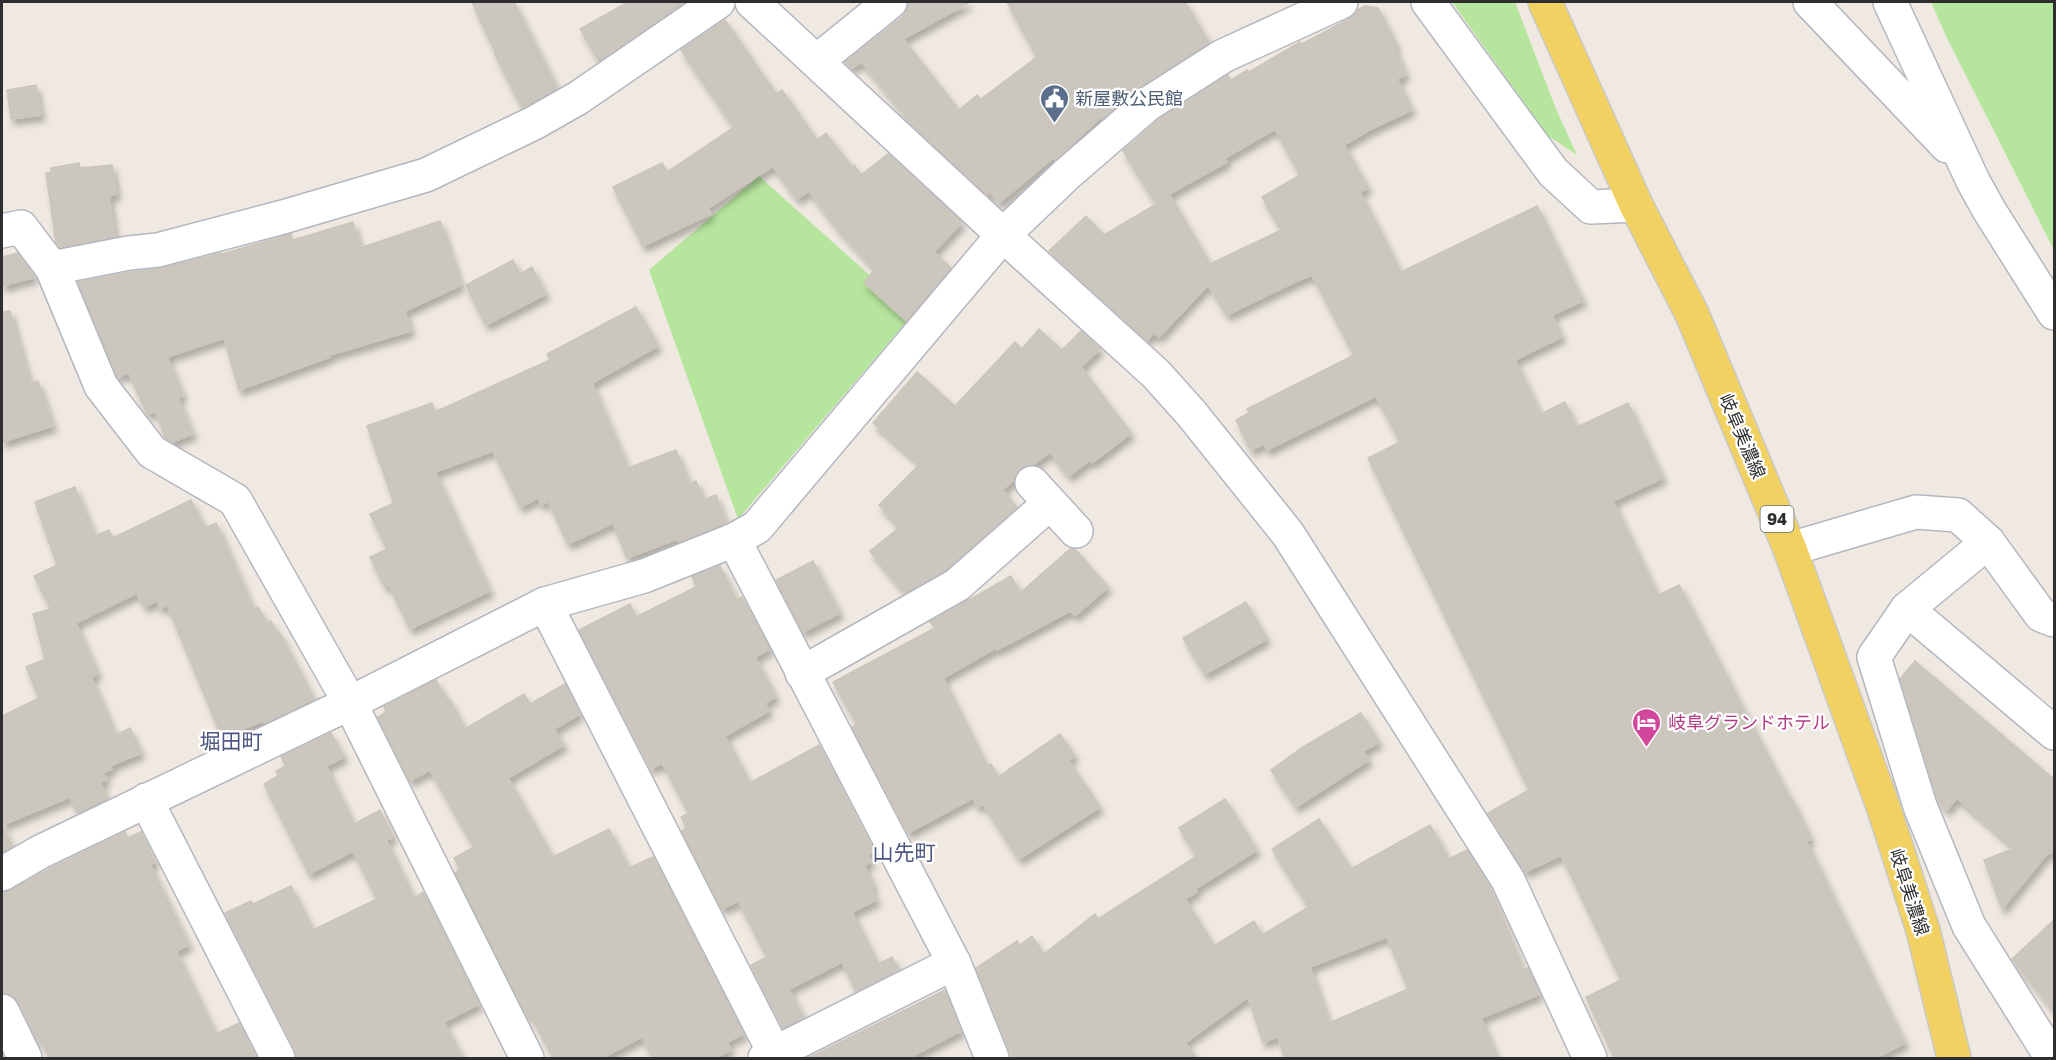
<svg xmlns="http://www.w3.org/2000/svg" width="2056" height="1060" font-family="'Golos Text','Noto Sans JP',sans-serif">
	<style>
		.green { fill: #b6e59e }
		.building { fill: #cbc7bf; stroke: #cbc5ba; stroke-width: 1.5; fill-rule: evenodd; filter: url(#shadow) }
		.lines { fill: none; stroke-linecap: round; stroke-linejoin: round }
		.street-casing { stroke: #b4b7c1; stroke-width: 36 }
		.primary-casing { stroke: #c9c9c9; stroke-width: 36 }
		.street { stroke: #fff; stroke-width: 33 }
		.primary { stroke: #f2d163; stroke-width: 33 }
		.labels { text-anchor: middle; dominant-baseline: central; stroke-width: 4.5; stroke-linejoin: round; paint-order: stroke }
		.shield { fill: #fff; stroke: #6d6d6d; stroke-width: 1.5 }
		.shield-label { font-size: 16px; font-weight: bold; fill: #2e2e2e }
		.service-label { font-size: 18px; fill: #4e5e75; stroke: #fff; text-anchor: start }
		.street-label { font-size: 18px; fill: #2e2e2e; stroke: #fff }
		.hotel-label { font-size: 18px; fill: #b23c85; stroke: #fff; text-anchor: start }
		.quarter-label { font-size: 21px; fill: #4d5680; stroke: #fff }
	</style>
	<defs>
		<filter id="shadow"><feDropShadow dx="3.5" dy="6" stdDeviation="3" flood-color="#0004"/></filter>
	</defs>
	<rect width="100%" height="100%" fill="#efe9e1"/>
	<g class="green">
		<polygon points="1452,2 1515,2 1556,109 1577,155 1547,135"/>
		<polygon points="1931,2 2054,2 2054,250 1946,36"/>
		<polygon points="759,176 913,314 738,519 649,270"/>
	</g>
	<g class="building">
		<polygon points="472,2 514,2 557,88 522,108 495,55 496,54"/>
		<polygon points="628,2 686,2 599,61 580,29"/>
		<polygon points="910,2 970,2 903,39 959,110 977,95 981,99 1037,57 1007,2 1185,2 1209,43 1136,90 1102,119 1101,117 1055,160 1053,158 999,203 990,192 987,195 916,129 862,62 851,68 845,62 902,17"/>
		<polygon points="1365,6 1378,8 1396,45 1394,46 1406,75 1397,79 1412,110 1369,130 1344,145 1368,188 1360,192 1401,272 1537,206 1583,301 1552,315 1562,337 1515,360 1541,414 1565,402 1577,427 1628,403 1663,478 1613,501 1658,595 1679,585 1791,800 1792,799 1811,839 1806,841 1905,1043 1874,1059 1615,1059 1586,997 1621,980 1561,855 1525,872 1488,813 1529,790 1368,458 1400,442 1376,396 1267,450 1264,444 1251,450 1236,420 1249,413 1247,409 1354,355 1312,275 1295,282 1227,315 1208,285 1159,337 1154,333 1147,340 1049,251 1086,216 1104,235 1170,196 1210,264 1281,230 1262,197 1300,175 1275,129 1225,158 1227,162 1155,202 1123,151 1159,119 1228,75 1231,80 1247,70 1249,72 1300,42 1302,44 1349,19 1357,10"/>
		<polygon points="725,20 776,94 782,90 817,140 826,133 852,167 854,165 861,175 888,154 962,222 934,252 951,268 906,321 864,283 875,269 837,228 809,191 797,199 773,166 708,208 711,214 643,246 613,187 662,163 667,172 734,127 681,50"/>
		<polygon points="36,85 41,115 11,119 7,90"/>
		<polygon points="79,163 80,168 112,165 117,194 109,196 115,237 60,247 56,242 46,173 51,172 51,168"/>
		<polygon points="440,221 461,285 405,311 411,331 330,355 330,357 239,390 224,338 167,357 183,395 178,398 193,434 172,442 165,438 156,412 147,414 129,373 117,377 78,282 132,272 163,268 221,253 222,254 291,234 293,240 353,222 360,248"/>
		<polygon points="17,253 35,277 2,286 2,257"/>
		<polygon points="513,260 520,274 532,267 546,294 486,325 466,285"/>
		<polygon points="636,307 658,346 592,383 628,468 676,450 689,484 696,481 704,500 716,495 726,523 678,542 677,539 627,558 613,523 568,544 548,501 541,505 538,498 520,507 493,451 435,472 490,591 410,629 389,585 385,587 370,557 387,549 370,514 394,503 367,426 432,403 435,412 550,360 547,354"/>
		<polygon points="10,311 30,384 38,381 53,426 2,442 2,312"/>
		<polygon points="1039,329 1062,350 1081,331 1100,349 1081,367 1131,433 1092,463 1090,460 1069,476 1050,452 1033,465 1027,465 1020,469 1014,480 1002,490 1017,507 946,570 905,593 870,551 900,527 879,505 920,464 873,423 917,372 955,406 1015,342 1022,349"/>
		<polygon points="75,487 95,536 109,530 113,538 191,500 205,528 216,523 254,610 258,607 267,623 271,621 277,633 279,632 314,699 264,723 263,721 222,737 167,605 160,609 157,601 144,607 137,593 76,623 98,674 91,677 116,735 130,728 141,753 110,766 112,769 103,773 107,779 100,783 108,798 77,813 70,797 2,825 12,846 2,853 2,716 39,698 26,667 45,659 33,614 51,609 34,576 57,565 35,502"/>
		<polygon points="1070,549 1075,549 1108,587 1075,616 1070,611 997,650 996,648 943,678 987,766 991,764 998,777 1060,734 1075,756 1068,760 1100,807 1019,859 983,804 977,807 973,798 908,833 852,727 857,724 833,682 935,628 930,622 1011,576 1020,593"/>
		<polygon points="813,561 840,613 803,632 776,580"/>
		<polygon points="720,566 737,600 742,597 770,649 755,657 776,697 765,703 769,711 725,736 750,783 819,745 874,851 868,854 871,862 864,865 874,886 871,888 877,900 852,912 878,964 892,957 899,970 856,991 842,962 789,989 804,1018 788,1025 781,1024 751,965 767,957 738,901 722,909 682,831 687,829 681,817 689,813 662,763 651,769 579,630 630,604 636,617 696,587 692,577"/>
		<polygon points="1246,602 1267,639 1205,674 1183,638"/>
		<polygon points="1915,661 2055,780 2055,852 2047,854 2002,909 1984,860 2015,848 1957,798 1947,810 1939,803 1900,679"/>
		<polygon points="436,680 448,701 450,700 465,729 524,694 530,704 565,684 580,714 554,729 564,745 508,778 553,857 609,829 629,868 653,857 744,1034 727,1042 731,1050 713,1059 653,1059 642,1037 600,1059 554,1059 530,1014 527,1016 455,873 460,870 454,858 474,847 430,770 410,781 378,717 386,712 384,707"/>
		<polygon points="1361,713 1379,742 1363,751 1369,760 1296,807 1271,770 1303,747"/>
		<polygon points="331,733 344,757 326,766 354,824 380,810 393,837 386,840 414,898 423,892 479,1004 444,1022 463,1059 297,1059 295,1049 225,913 251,901 253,904 291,886 313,930 377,899 353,851 309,874 264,784 278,776 276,771 286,766 281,757"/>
		<path d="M1225 799 1257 850 1195 889 1197 892 1185 899 1214 946 1254 921 1262 935 1309 907 1272 849 1319 819 1351 869 1430 825 1449 859 1467 850 1491 889 1523 969 1528 968 1540 994 1481 1018 1498 1059H1285L1278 1037 1263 1042 1248 997 1185 1043 1198 1059H1015L1010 1052 976 968 1017 941 1020 945 1032 936 1044 954 1095 914 1098 919 1197 856 1179 828ZM1387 937 1408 989 1329 1023 1310 967Z"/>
		<polygon points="125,832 128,838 141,832 155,862 150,865 189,945 176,951 216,1034 239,1023 257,1059 50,1059 40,1039 37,1040 19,1002 12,995 2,993 2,893 11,890 49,869"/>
		<polygon points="2055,919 2055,1012 2012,959"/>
		<polygon points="945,990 961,1031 907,1059 806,1059"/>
	</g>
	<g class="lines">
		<defs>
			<g id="street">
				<polyline points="752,2 1003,235 1156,374 1191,413 1288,534 1508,880 1590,1058"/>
				<polyline points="1428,2 1553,172 1591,207 1636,205"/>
				<polyline points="1810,2 1947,146"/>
				<polyline points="1890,2 1973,181 1989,210 2054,313"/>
				<polyline points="817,61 890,2"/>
				<polyline points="2,231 21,227 52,268 101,386 152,452 235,500 350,703 527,1058"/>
				<polyline points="52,268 129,253 158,250 283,217 426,175 534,123 578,98 718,2"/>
				<polyline points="1032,483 1076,531"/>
				<polyline points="734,540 954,963 992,1058"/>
				<polyline points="1988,542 1907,609 1874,657 1920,806 1969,926 2052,1058"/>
				<polyline points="1790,549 1916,512 1958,515 1988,542 2041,615 2054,620"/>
				<polyline points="545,604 777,1058"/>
				<polyline points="1907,609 2054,733"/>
				<polyline points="802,673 957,585 1050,503"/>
				<polyline points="146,800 278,1058"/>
				<polyline points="2,874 40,852 350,703 545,604 644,576 734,540 757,527 1003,235 1067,174 1148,104 1223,56 1341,2"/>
				<polyline points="2,1011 25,1058"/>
				<polyline points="765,1058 954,963"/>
			</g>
			<polyline id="primary" points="1545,2 1636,205 1692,314 1790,549 1885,812 1923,930 1954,1058"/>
		</defs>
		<use href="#street" class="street-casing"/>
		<use href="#primary" class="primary-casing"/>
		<use href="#street" class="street"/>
		<use href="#primary" class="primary"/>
	</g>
	<defs>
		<symbol id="civic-pin" viewBox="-11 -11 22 30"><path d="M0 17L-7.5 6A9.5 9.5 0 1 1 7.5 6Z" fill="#5c6f8a" stroke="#fff"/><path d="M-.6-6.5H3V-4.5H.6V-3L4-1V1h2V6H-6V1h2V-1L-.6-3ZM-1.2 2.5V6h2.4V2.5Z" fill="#fff"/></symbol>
		<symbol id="hotel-pin" viewBox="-11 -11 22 30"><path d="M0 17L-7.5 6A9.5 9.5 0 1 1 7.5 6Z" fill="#d1479c" stroke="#fff"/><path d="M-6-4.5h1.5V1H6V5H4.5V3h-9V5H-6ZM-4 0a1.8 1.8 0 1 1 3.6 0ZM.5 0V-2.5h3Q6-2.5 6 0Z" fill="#fff"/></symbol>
	</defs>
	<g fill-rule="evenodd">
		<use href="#civic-pin" x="1038" y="82" width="33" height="45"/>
		<use href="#hotel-pin" x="1630" y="706" width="33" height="45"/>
	</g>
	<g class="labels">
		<rect class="shield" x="1760.5" y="506" width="33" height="26" rx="4.5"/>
		<g class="shield-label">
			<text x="1777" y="519">94</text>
		</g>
		<g class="service-label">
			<text x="1075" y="98">新屋敷公民館</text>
		</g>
		<g class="street-label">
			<text transform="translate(1743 436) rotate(67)">岐阜美濃線</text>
			<text transform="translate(1910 892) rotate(72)">岐阜美濃線</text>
		</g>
		<g class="hotel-label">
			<text x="1668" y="722">岐阜グランドホテル</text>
		</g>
		<g class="quarter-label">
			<text x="231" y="741">堀田町</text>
			<text x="904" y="852">山先町</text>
		</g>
	</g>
	<rect width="2056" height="1060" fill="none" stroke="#2e2e2e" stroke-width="6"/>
</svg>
